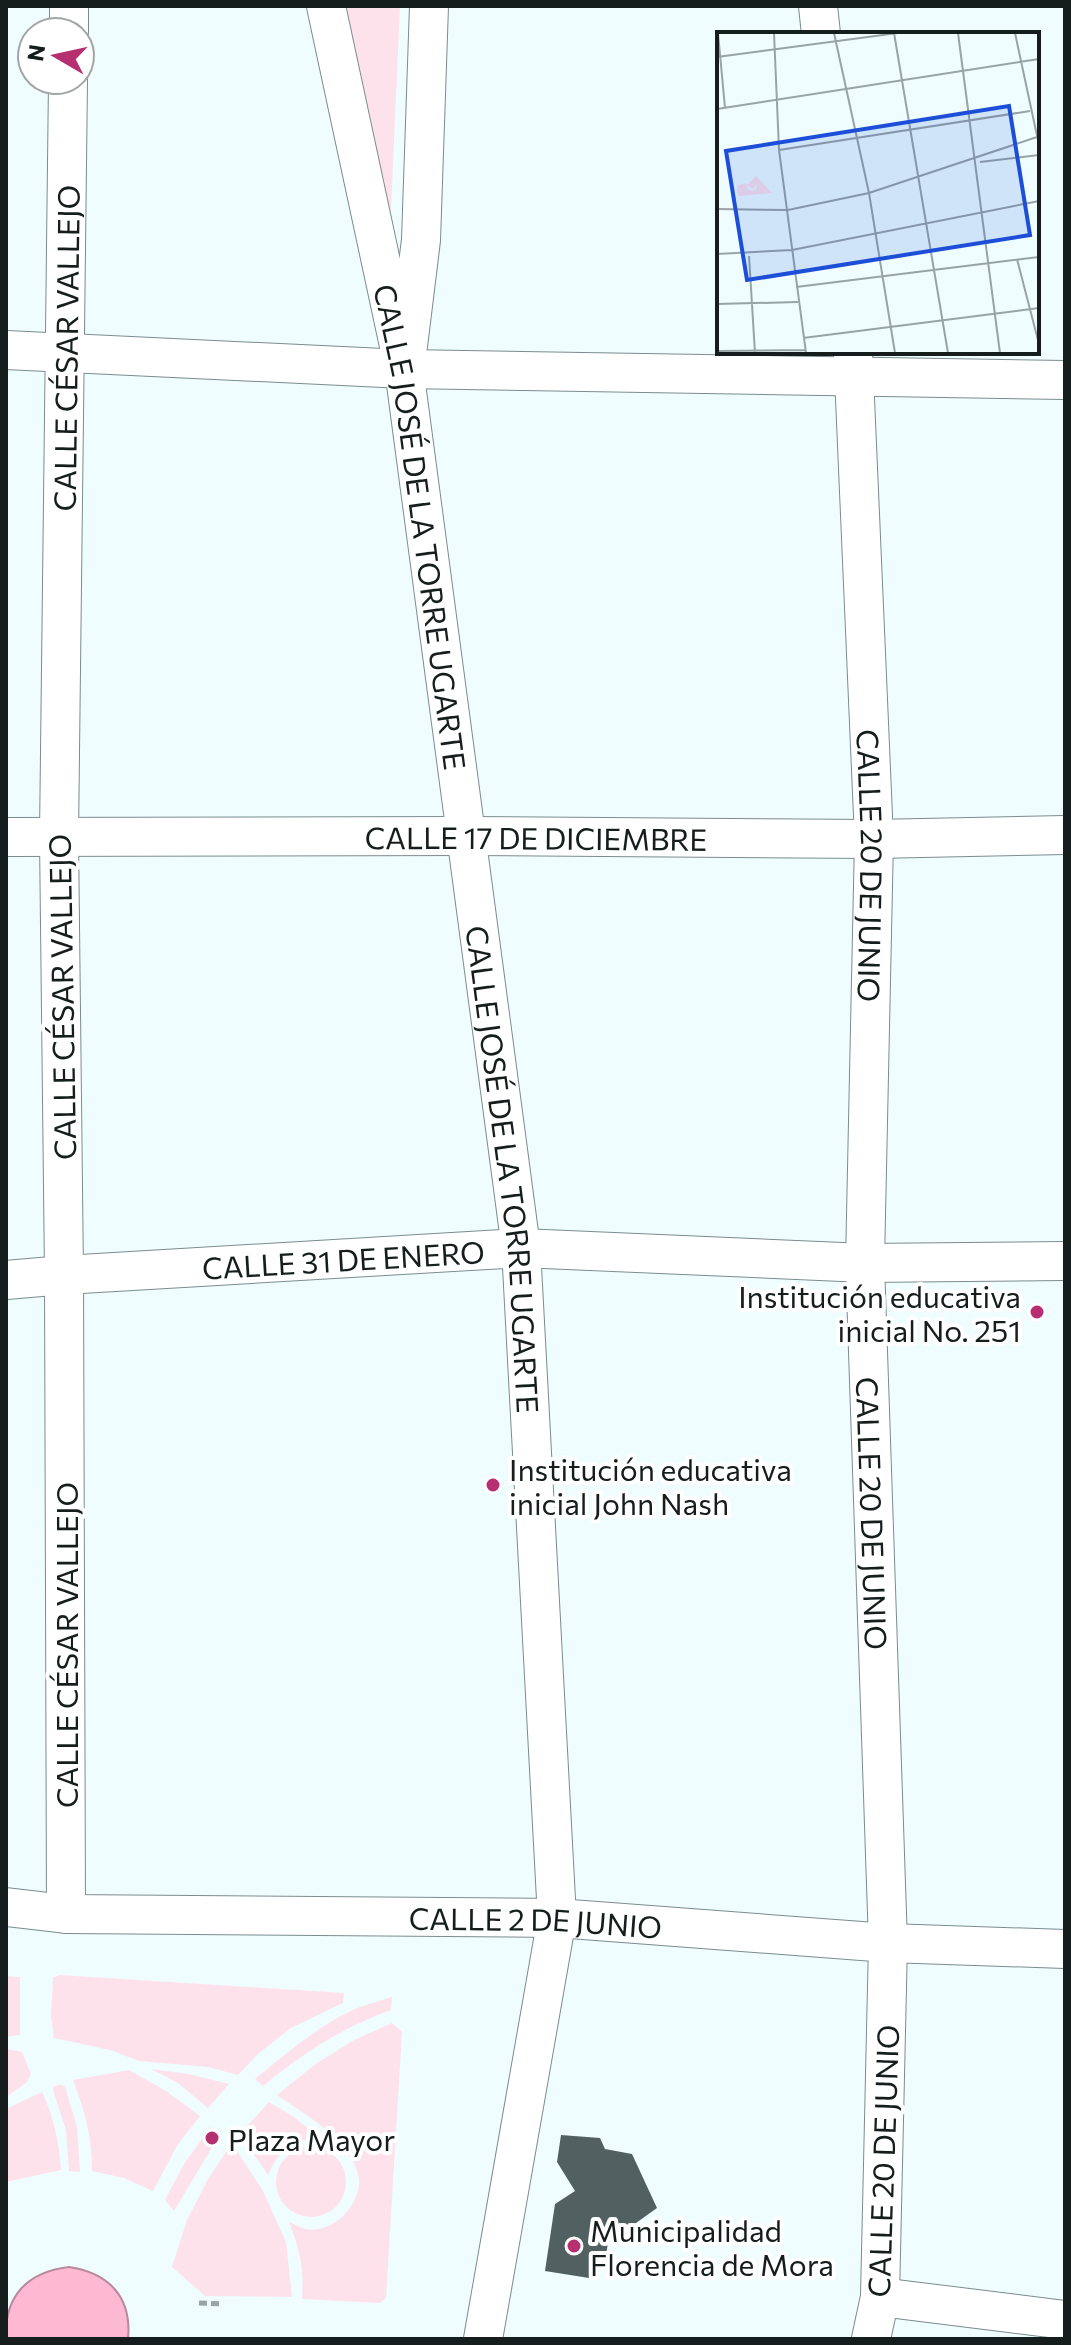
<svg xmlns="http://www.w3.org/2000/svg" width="1071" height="2345" font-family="Commissioner,sans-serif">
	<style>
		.green { fill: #fee2eb }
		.water { fill: #fdb9d2; stroke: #b88a9c; stroke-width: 2 }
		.building { fill: #516162 }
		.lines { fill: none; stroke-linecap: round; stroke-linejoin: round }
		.street-casing { stroke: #7b8c8e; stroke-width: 40 }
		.path { stroke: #97a3a4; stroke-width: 5; stroke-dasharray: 8 4; stroke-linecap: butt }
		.street { stroke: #fff; stroke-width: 38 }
		.poi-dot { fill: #b62f71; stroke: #fff; stroke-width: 3 }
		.labels { text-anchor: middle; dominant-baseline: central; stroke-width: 8; stroke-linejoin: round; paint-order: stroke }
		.street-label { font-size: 30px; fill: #161d1d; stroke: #fff }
		.poi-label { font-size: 30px; fill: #161d1d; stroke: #fff; text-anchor: start }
		.inset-road { fill: none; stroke: #98a3a5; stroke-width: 2 }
		.view { fill: #1d4ed8; fill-opacity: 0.15; stroke: #1d4ed8; stroke-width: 4 }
		.inset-edge { fill: none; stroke: #161d1d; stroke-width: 4 }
	</style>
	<rect width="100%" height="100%" fill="#effdff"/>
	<g class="green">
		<polygon points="332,6 400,6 388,277"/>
		<polygon points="59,1975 344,1993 343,2003 291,2028 258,2054 238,2075 208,2067 139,2061 110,2050 54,2038 51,2017 53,1978"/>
		<polygon points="6,1976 20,1977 20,2035 6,2037"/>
		<path d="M392 1997 391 2010C340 2029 306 2051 263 2086L255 2079C287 2053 318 2026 355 2009 367 2004 380 2001 392 1997Z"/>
		<path d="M392 2023 402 2032 386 2298 380 2303 302 2299C304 2268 300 2250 289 2222 294 2224 301 2228 306 2229 333 2233 356 2209 359 2185 360 2174 355 2164 349 2155 334 2130 301 2112 277 2095L317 2063 354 2040Z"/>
		<polygon points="6,2049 22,2052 31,2074 26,2083 6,2097"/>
		<polygon points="151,2069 189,2074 229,2084 208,2108 178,2083"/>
		<path d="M129 2070 166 2091 200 2116 178 2144 153 2191 124 2178 92 2171C92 2136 85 2112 73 2080Z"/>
		<polygon points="59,2085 65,2086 77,2127 80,2172 69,2171 66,2130 53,2090 53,2087"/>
		<path d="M42 2092C54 2117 59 2143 61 2170L6 2182V2109Z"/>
		<path d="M269 2102 294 2117 318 2137C292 2141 278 2151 268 2175L258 2160 238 2136Z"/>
		<polygon points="210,2127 220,2134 174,2211 165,2200 184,2164"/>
		<polygon points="232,2143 263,2191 286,2242 292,2297 205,2296 172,2267 187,2220 208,2179"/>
		<circle cx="311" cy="2182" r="35"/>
	</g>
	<path class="water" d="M69 2267C109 2273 132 2297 128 2339H6C4 2296 27 2272 69 2267Z"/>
	<polygon class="building" points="561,2135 600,2138 605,2149 632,2154 657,2208 608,2243 604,2267 591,2267 589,2278 545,2271 555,2204 575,2191 557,2162"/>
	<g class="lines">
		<defs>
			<g id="street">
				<path id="s1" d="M326 6 404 369 521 1248 557 1918 483 2339"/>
				<polyline points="818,6 821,34"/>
				<polyline points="69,32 69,6"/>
				<polyline points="408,346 421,240 429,6"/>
				<polyline points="6,350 404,369 1065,380"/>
				<path id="s2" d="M853 352 874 839 865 1263 888 1943 880 2297 871 2339"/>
				<path id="s3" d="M6 837 466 836 874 839 1065 835"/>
				<path id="s4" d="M6 1280 64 1275 521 1248 865 1263 1065 1261"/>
				<path id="s5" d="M6 1907 66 1914 557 1918 888 1943 1065 1949"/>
				<path id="s6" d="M66 1914 64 1275 59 837 68 80"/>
				<polyline points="880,2297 1065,2320"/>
			</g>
		</defs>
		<use href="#street" class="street-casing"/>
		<polyline class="path" points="199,2303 223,2304"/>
		<use href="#street" class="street"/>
	</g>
	<g class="poi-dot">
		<circle cx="1037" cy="1312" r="8"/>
		<circle cx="493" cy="1485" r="8"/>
		<circle cx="212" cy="2138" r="8"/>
		<circle cx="574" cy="2246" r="8"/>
	</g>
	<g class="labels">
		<g class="street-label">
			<text stroke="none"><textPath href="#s6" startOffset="1566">CALLE CÉSAR VALLEJO</textPath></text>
			<text stroke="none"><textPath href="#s1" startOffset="530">CALLE JOSÉ DE LA TORRE UGARTE</textPath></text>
			<text stroke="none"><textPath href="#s3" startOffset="530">CALLE 17 DE DICIEMBRE</textPath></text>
			<text stroke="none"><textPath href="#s2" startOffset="514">CALLE 20 DE JUNIO</textPath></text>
			<text transform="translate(61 997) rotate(-91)">CALLE CÉSAR VALLEJO</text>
			<text stroke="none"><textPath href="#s1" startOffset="1178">CALLE JOSÉ DE LA TORRE UGARTE</textPath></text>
			<text stroke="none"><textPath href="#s4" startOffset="338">CALLE 31 DE ENERO</textPath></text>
			<text stroke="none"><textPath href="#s2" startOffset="1162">CALLE 20 DE JUNIO</textPath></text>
			<text transform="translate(65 1645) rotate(-90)">CALLE CÉSAR VALLEJO</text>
			<text stroke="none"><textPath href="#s5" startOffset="530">CALLE 2 DE JUNIO</textPath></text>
			<text transform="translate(882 2161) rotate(-88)">CALLE 20 DE JUNIO</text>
		</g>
		<g class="poi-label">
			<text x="1021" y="1295" text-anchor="end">Institución educativa<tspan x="1021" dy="34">inicial No. 251</tspan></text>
			<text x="509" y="1468">Institución educativa<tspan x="509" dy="34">inicial John Nash</tspan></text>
			<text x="228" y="2138">Plaza Mayor</text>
			<text x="590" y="2229">Municipalidad<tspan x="590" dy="34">Florencia de Mora</tspan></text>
		</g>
	</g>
	<g transform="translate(717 32)">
		<rect width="322" height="322" fill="#effdff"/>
		<path d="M39 144 55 161 21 164 20 154 29 151 31 157 35 159 39 157 40 152 36 157 30 153Z" fill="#fee2eb"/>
		<path class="inset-road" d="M1 1 8 76M57 1 62 118 89 321M117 1 152 161 178 321M177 1 231 321M241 1 283 321M298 1 322 113M0 25 181 1M0 77 322 27M62 118 313 79M263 130 322 123M0 177 71 178 152 161 320 105M0 222 75 218 322 169M32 224 38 321M300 227 322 312M79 255 322 225M0 272 81 270M86 306 322 276M0 319 88 318"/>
		<path class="view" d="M292 74 313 203 30 248 9 119Z"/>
		<rect width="322" height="322" class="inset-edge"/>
	</g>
	<rect width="1071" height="2345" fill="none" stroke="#161d1d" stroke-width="16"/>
	<g transform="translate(56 56) rotate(279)"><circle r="38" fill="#ffffff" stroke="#a2a5a5" stroke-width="2"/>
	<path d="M0-6L14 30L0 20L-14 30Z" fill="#b62f71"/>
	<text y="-12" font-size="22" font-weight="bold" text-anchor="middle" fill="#161d1d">N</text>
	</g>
</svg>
